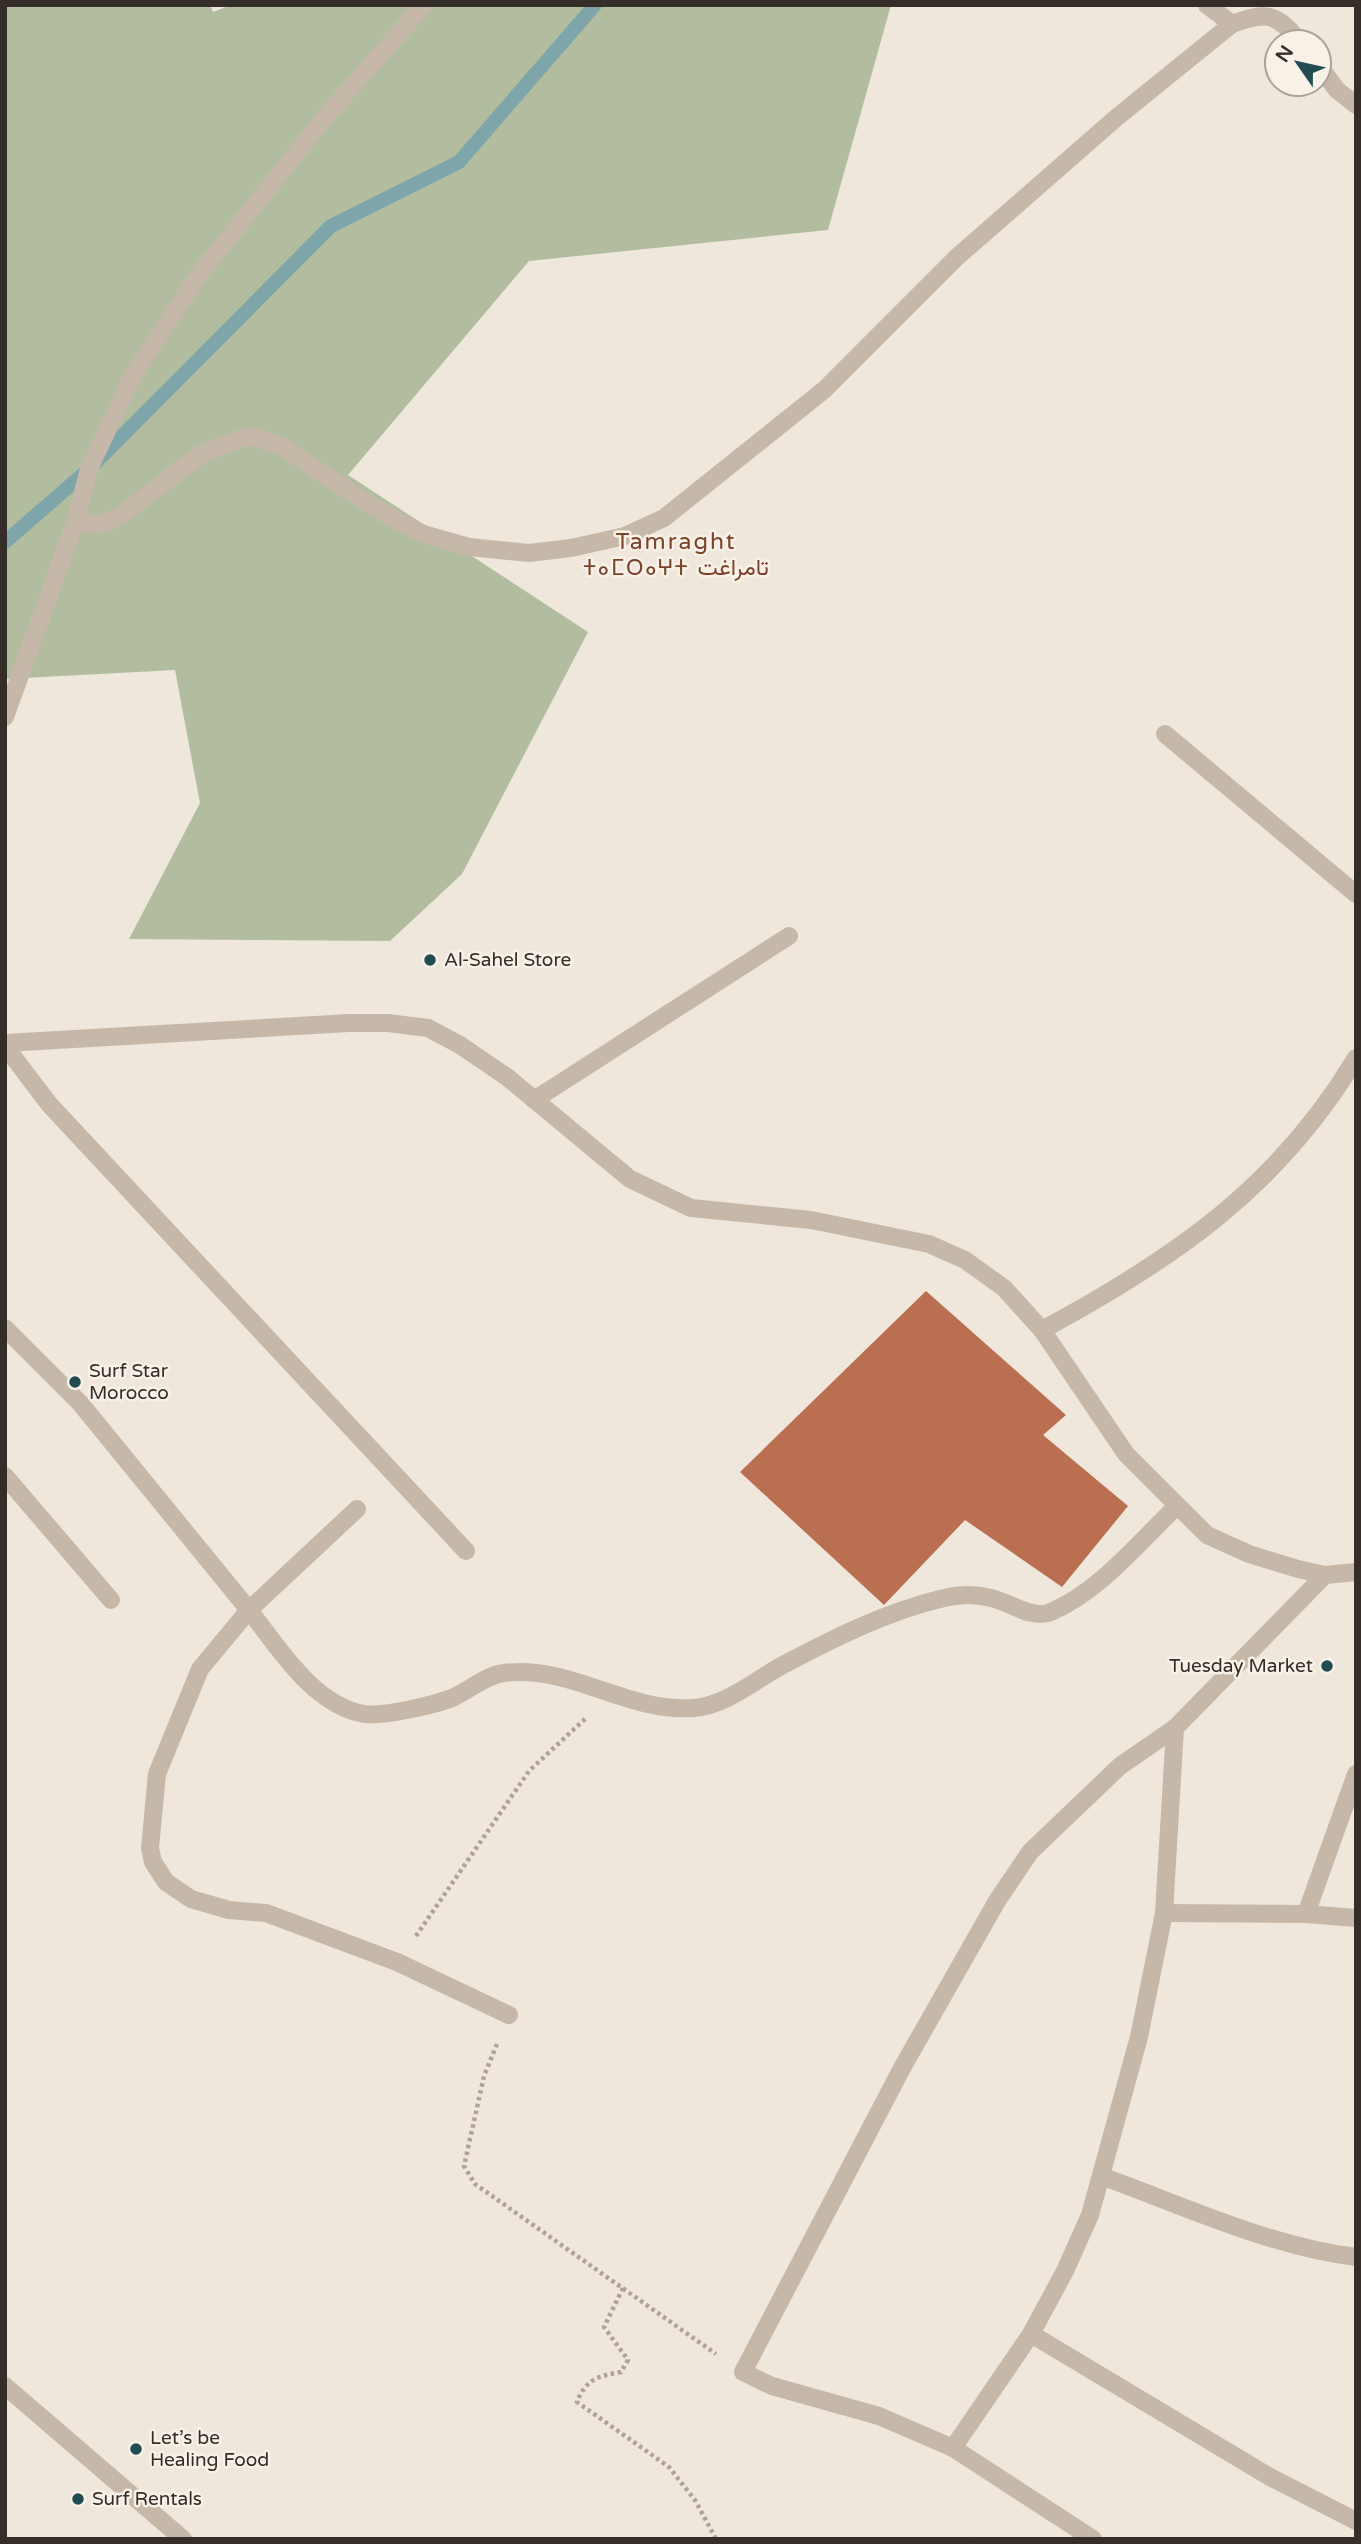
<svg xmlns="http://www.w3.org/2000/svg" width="1361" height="2544" font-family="'Varela Round',Vazirmatn,'Noto Sans Tifinagh',sans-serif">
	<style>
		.green { fill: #b1bd9e }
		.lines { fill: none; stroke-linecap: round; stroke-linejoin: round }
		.stream { stroke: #7ea5aa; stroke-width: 14 }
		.building { fill: #ba6f50 }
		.path { stroke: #b2a294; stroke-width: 4.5; stroke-dasharray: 3.5 3.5; stroke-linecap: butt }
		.lane { stroke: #c6b8a9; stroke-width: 18 }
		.street { stroke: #c6b8a9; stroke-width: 18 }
		.poi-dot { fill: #224c51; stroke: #f7f1e8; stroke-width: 2.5 }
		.labels { text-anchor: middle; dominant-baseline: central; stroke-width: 5; stroke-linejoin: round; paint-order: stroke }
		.poi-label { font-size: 19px; fill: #342d28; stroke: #f7f1e8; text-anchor: start }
		.quarter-label { font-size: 23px; letter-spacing: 2px; fill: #7b4129; stroke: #f7f1e8 }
	</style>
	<rect width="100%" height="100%" fill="#efe7dc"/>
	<polygon class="green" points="5,5 210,5 213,12 231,5 891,5 828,230 529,261 348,475 588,632 462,874 390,941 129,939 200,803 175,670 5,679"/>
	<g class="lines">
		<polyline class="stream" points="5,542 89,469 331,226 459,162 595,5"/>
	</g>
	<polygon class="building" points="926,1291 1066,1415 1043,1435 1128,1506 1062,1587 965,1520 884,1605 740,1472"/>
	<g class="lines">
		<g class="path">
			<polyline points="416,1936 529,1771 586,1718"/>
			<polyline points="497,2044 484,2076 464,2166 475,2184 716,2354"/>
			<path d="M623 2288 604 2327 628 2360 621 2372C598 2376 586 2379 577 2402L669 2467 695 2500 716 2539"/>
			<polyline points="975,2539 976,2539"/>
		</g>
		<polyline class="lane" points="5,1046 49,1104 466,1551"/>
		<g class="street">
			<polyline points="1207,5 1232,24"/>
			<polyline points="1319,66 1337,90 1356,105"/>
			<path d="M75 523 104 524 120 516 201 454 245 437 259 438 282 447 380 511 423 534 469 547 529 553 571 548 625 536 664 518 824 390 957 257 1116 118 1232 24C1266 11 1277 13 1300 42"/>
			<polyline points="5,717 75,523 89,469 133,375 198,276 326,116 424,5"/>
			<polyline points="1165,734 1356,894"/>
			<path d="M5 1043 349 1023H388L428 1028 460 1045 507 1077 630 1179 691 1208 811 1220 929 1244 965 1260 1004 1288 1042 1330C1172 1260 1278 1188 1356 1058"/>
			<polyline points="534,1100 789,936"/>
			<polyline points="5,1328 80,1403 249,1610 357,1509"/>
			<polyline points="1042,1330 1126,1454 1207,1535 1249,1554 1298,1569 1325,1575 1356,1572"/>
			<polyline points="5,1476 111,1600"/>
			<polygon points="1175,1728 1164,1913 1139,2037 1090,2215 1065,2271 1031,2334 953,2448 879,2416 772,2386 743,2372 902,2068 997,1901 1030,1852 1120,1766"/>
			<polyline points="1175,1728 1325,1575"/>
			<polyline points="1164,1913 1306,1914 1356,1918"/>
			<polyline points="1306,1914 1356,1774"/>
			<path d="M509 2015 397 1962 266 1913 229 1910 191 1899 166 1882 153 1862 150 1848 157 1774 200 1669 249 1610C278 1647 313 1705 364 1714 382 1717 434 1705 452 1698 468 1691 486 1675 504 1673 570 1664 627 1713 694 1708 727 1705 755 1680 783 1665 834 1638 888 1611 944 1598 960 1594 976 1594 991 1598 1009 1602 1033 1620 1051 1612 1100 1591 1138 1543 1176 1507"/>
			<path d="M1101 2176C1182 2205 1271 2247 1356 2257"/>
			<polyline points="1031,2334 1270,2477 1356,2521"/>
			<polyline points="5,2386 183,2539"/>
			<polyline points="953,2448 1093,2539"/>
		</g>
	</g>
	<g class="poi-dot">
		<circle cx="430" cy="960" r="7"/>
		<circle cx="75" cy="1382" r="7"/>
		<circle cx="1327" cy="1666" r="7"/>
		<circle cx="136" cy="2449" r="7"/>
		<circle cx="78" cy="2499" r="7"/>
	</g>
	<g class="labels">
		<g class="poi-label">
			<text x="444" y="960">Al-Sahel Store</text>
			<text x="89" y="1371">Surf Star<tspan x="89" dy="22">Morocco</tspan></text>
			<text x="1313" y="1666" text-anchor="end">Tuesday Market</text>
			<text x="150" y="2438">Let’s be<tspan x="150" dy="22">Healing Food</tspan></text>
			<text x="92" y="2499">Surf Rentals</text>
		</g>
		<g class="quarter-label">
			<text x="676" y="542">Tamraght<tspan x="676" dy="26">ⵜⴰⵎⵔⴰⵖⵜ تامراغت</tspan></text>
		</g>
	</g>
	<rect width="1361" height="2544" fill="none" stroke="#342d28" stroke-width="14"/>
	<g transform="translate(1298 63) rotate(304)"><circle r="33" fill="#f7f1e8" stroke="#a9a39b" stroke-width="2"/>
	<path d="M0-5L12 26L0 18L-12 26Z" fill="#224c51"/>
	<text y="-10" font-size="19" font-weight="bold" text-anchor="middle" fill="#342d28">N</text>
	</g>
</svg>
